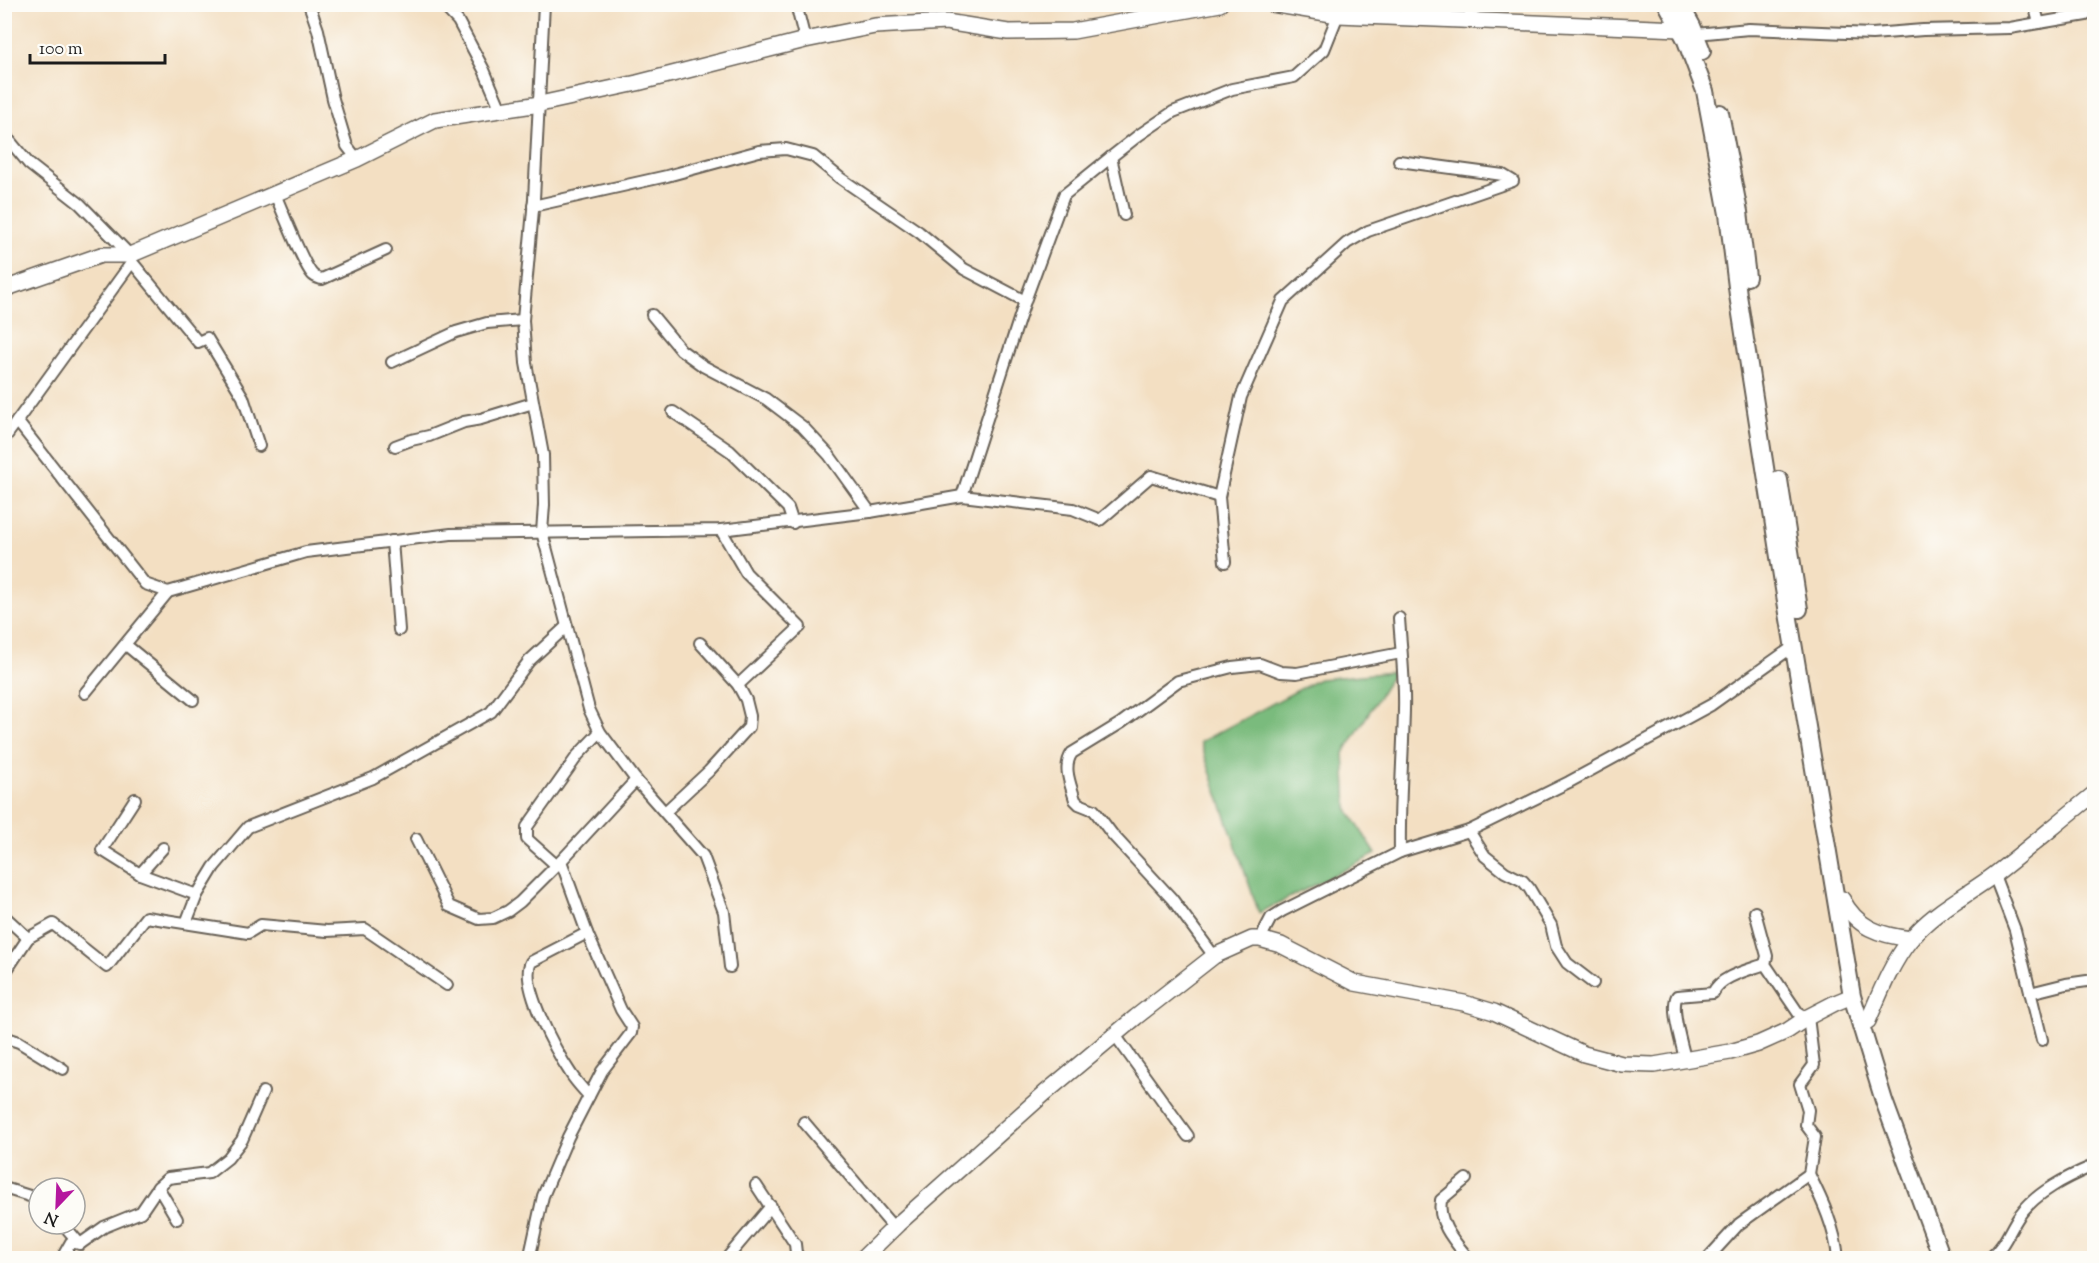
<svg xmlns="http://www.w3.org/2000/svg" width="2099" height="1263" font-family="'Sorts Mill Goudy',serif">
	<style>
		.forest { fill: #7abb7d; stroke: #4b6c4c; stroke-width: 1.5 }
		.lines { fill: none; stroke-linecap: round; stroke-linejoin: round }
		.street-casing { stroke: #676056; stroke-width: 14 }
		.secondary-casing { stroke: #676056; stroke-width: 18 }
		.primary-casing { stroke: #676056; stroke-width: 20 }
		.street { stroke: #fff; stroke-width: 10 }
		.secondary { stroke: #fff; stroke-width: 15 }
		.primary { stroke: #fff; stroke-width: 16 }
	</style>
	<rect width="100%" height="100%" fill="#fdfcf7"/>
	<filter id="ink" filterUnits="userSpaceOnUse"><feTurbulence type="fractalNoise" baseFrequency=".0167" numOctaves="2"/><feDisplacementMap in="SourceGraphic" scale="12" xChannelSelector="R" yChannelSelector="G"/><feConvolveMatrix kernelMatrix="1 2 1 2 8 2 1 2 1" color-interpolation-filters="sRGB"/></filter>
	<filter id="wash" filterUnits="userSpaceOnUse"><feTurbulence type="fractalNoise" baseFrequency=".008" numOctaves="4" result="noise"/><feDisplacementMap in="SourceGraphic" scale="24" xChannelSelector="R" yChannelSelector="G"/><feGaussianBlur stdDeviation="1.35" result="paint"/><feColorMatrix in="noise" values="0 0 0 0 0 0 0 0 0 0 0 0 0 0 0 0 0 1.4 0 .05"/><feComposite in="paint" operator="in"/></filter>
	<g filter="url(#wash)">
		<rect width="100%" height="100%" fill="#f3dfc2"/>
		<polygon class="forest" points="1394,672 1344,753 1347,808 1376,854 1259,913 1200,742 1319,679"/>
	</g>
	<g filter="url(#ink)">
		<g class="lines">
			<defs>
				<g id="street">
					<polyline points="309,4 318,30 333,99 347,146 357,159"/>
					<polyline points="442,4 458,21 484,70 501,110"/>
					<polyline points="544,4 534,199 523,320 526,363 543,455 544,505 542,532 589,709 600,732 636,780 703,856 724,912 730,967"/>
					<polyline points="796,4 805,40"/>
					<polyline points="2034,4 2039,23"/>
					<polyline points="1696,34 1749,29 1872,34 1923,30 2010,28 2086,15"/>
					<polyline points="4,134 29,164 80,204 130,255 132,262 198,342 207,338 243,397 259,446"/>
					<polyline points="1111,157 1139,135 1173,112 1232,89 1294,77 1324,50 1338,15"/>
					<path d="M275 194C282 210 304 267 313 275 316 278 318 278 322 279L386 250"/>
					<polyline points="533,206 667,176 759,151 786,149 813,156 840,178 919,232 964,269 1025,301"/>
					<polyline points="652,315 681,350 703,366 766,399 803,427 829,455 870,512"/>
					<polyline points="392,362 456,332 487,323 523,320"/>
					<polyline points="673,412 730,451 788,508 793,523"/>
					<polyline points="17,421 145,584 168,592 306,552 451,534 721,530 870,512 962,496 1073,509 1100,520 1151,476 1219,497"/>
					<polyline points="4,439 132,262"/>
					<polyline points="395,446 411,440 429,436 464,422 481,419 533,403"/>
					<polyline points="962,496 1025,301 1064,195 1111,157 1124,215"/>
					<polyline points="721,530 746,573 800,627 738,685"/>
					<polyline points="392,541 399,630"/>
					<polyline points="1225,562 1219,497 1241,397 1283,301 1347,243 1368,231 1513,181 1503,175 1399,161"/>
					<polyline points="126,645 193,700"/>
					<polyline points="85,693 168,592"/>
					<polyline points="135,799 102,850 140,874 197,895"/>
					<polyline points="665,812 709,771 749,727 750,716 746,700 738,685 700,643"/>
					<polyline points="1469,831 1485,856 1505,872 1523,881 1529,888 1551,925 1556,946 1567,963 1593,983"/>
					<polyline points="416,839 449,906 479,919 493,918 508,911 520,902 561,861 636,780"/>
					<polyline points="1400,852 1469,831 1569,782 1711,705 1794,646"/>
					<polyline points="556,865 527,839 527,827 578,755 600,732"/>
					<polyline points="140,874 163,848"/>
					<polyline points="1994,875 2015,930 2042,1040"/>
					<polyline points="1755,912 1767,956 1765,964 1803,1020"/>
					<polyline points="4,916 28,938"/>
					<polyline points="186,923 197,895 214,867 248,827 373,778 491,712 529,661 567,626"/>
					<path d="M587 933 531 962C519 985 557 1053 571 1074 576 1082 583 1089 589 1096"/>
					<path d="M1260 939 1271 918 1282 911 1400 852C1399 804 1403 757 1404 710 1405 679 1401 649 1399 618"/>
					<path d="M1214 956 1172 899 1112 834 1094 810 1079 804 1075 800C1071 785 1062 767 1072 753L1121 723 1178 681 1232 667 1260 664 1281 672 1297 673 1401 653"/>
					<polyline points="4,974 28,938 53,924 107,967 146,917 248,933 261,925 327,931 365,929 447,985"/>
					<polyline points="2030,993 2066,984 2094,980"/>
					<polyline points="1115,1035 1188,1136"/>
					<polyline points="4,1037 19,1042 63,1069"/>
					<path d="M1685 1059C1682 1044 1670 1009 1677 996L1713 993C1720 976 1749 970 1765 964"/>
					<polyline points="804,1122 894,1228"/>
					<path d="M1809 1174C1823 1202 1835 1228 1838 1258"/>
					<path d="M1466 1179 1441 1200C1437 1223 1455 1242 1468 1258"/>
					<polyline points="756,1185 795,1244 796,1253 800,1258"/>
					<polyline points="158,1187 168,1178 209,1173 228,1158 242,1140 263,1092"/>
					<polyline points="4,1188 39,1199"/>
					<polyline points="63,1224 80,1244"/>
					<polyline points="530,1255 543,1196 568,1137 602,1071 631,1033 632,1027 621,1010 587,933 561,861"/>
					<polyline points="62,1258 71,1242 80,1244 104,1227 141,1212 158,1187 177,1219"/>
					<polyline points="727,1258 771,1206"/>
					<polyline points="1708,1258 1739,1224 1809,1174 1815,1137 1806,1125 1808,1110 1800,1084 1814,1065 1808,1017"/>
					<path d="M1990 1258C2004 1247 2009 1231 2019 1216 2036 1192 2067 1177 2093 1166"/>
				</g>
				<g id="secondary">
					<polyline points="1272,4 1338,15 1680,29"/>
					<polyline points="4,289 101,255 130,255 357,159 435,120 540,104 637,83 805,40 875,26 946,22 1008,32 1073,31 1220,4"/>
					<path d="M1842 899C1857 928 1879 935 1911 939"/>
					<path d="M1868 1021C1880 993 1891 964 1910 940 1932 912 1966 896 1994 875 2028 849 2061 820 2094 794"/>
					<polyline points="863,1258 898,1224 1045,1093 1136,1017 1214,956 1252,939 1260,939 1281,945 1355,983 1464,1003 1494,1012 1584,1054 1622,1064 1654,1065 1730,1052 1758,1044 1787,1031 1808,1017 1835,1003 1852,996"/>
				</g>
				<g id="primary">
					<polyline points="1667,4 1685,38 1705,91 1728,214 1738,295 1784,589 1852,996 1884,1101 1942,1258"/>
					<polyline points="1680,4 1692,26 1702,51"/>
					<polyline points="1720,113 1739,212 1747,277"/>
					<polyline points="1779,480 1799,609"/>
				</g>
			</defs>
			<use href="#street" class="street-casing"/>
			<use href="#secondary" class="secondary-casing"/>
			<use href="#primary" class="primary-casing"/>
			<use href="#street" class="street"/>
			<use href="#secondary" class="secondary"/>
			<use href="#primary" class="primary"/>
		</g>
	</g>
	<rect width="2099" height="1263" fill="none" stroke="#fdfcf7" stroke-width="24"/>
	<g transform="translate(57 1206) rotate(203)"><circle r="28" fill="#fdfcf7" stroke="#a3a29f" stroke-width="1.5"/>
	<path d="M0-4.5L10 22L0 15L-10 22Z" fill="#b5179e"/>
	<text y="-9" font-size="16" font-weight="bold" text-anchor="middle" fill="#1c1c1c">N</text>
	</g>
	<path d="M30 54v9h135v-9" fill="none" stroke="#1c1c1c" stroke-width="3"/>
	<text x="39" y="54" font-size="18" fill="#1c1c1c" stroke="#fdfcf7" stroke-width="4.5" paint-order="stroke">100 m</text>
</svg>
